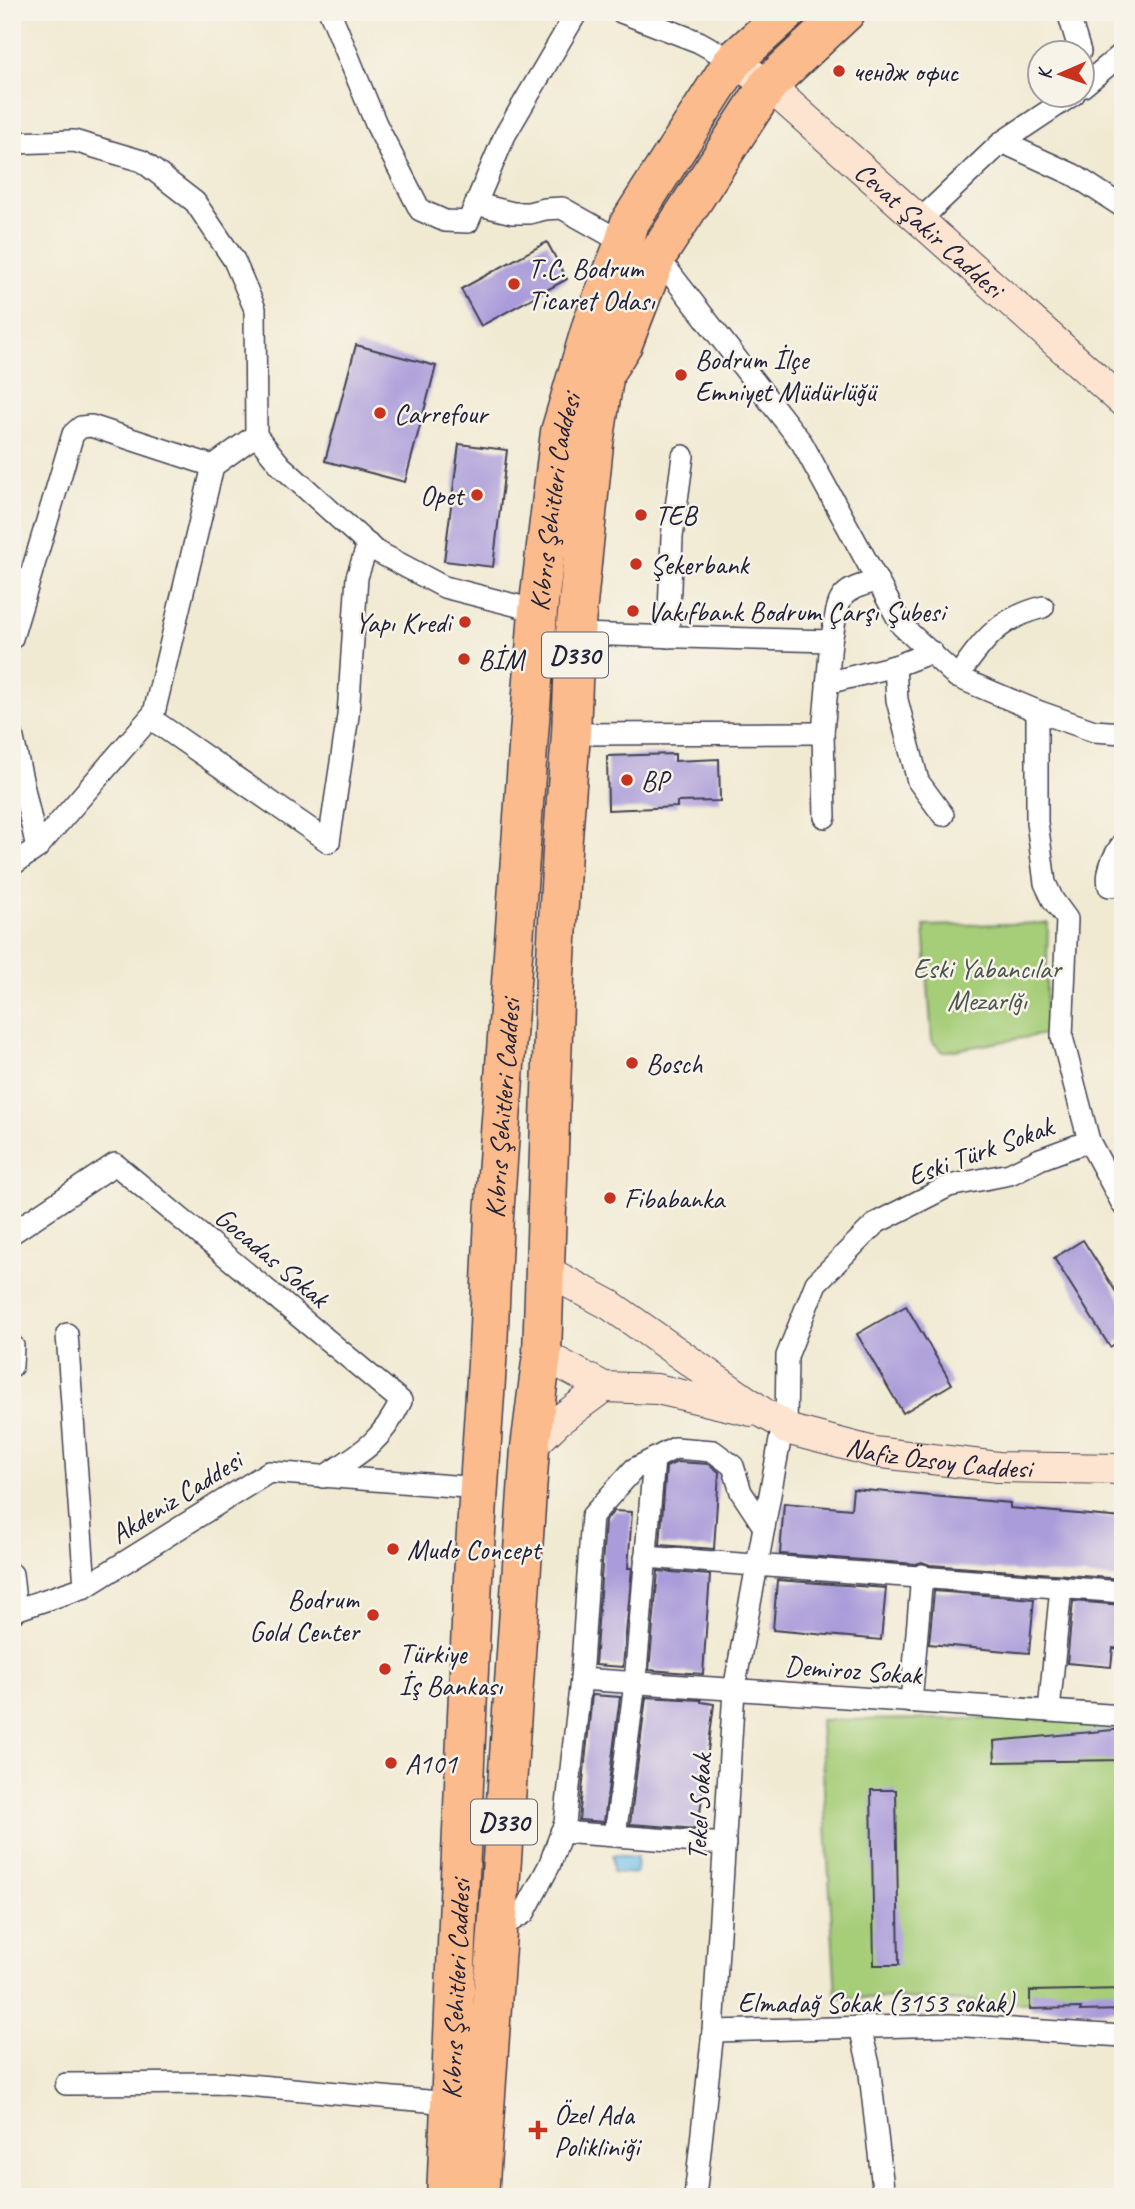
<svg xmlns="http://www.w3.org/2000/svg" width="1135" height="2209" font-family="Caveat,sans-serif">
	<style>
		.green { fill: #a6cd78; stroke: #64785a; stroke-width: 2 }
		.water { fill: #70c0eb; stroke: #497193; stroke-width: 2 }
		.building { fill: #aa9cda }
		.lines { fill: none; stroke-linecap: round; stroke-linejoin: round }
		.street-casing { stroke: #414052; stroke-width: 24 }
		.secondary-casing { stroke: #414052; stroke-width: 32 }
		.highway-casing { stroke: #414052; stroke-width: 41 }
		.street { stroke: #fff; stroke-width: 21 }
		.secondary { stroke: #fde4d1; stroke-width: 30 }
		.highway { stroke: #fbbb8c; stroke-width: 38 }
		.poi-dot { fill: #c8321e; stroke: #f7f3e8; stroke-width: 2.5 }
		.labels { text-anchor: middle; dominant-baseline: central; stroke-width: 5; stroke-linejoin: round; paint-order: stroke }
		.shield { fill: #f7f3e8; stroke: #62616f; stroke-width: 2 }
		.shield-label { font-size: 26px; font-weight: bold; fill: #22223b }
		.poi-label { font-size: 28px; fill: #22223b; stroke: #f7f3e8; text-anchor: start }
		.street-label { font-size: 28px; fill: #22223b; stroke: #f7f3e8 }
		.park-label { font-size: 28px; fill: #4a554d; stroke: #f7f3e8 }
	</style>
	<rect width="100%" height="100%" fill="#f7f3e8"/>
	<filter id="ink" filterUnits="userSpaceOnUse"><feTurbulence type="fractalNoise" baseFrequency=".0143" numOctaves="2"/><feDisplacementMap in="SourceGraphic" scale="14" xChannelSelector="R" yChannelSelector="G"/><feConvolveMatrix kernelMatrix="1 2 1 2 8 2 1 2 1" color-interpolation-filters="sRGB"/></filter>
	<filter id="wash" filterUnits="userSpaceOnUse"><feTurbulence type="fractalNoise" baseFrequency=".00686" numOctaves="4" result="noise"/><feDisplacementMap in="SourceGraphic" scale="28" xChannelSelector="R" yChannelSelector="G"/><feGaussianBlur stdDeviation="1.57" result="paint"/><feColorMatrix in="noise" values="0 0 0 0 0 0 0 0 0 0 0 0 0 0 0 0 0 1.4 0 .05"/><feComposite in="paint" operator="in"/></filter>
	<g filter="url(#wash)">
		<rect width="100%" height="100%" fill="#f1ead3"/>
		<g class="green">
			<polygon points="1048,923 1045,1034 943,1052 932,1041 924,926"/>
			<polygon points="1123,1718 1123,2006 836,1997 820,1720"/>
		</g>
		<polygon class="water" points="613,1855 637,1857 636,1874 613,1872"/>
		<g id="blocks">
			<g class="building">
				<polygon points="547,242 567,279 481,326 461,289"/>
				<polygon points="356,345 436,366 405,482 325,461"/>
				<polygon points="459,444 507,450 493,567 444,561"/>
				<polygon points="675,754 675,761 719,759 720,801 677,802 677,807 608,810 607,756"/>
				<polygon points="1083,1240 1123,1303 1123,1339 1110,1347 1054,1258"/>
				<polygon points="906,1306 952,1384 903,1413 857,1334"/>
				<polygon points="677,1462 709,1464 719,1472 714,1549 660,1545 666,1467"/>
				<polygon points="853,1489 1010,1503 1010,1508 1123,1518 1123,1579 930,1565 922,1562 916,1564 780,1554 784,1503 851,1509"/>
				<polygon points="614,1511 632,1512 628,1568 632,1568 623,1667 595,1665 605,1521"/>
				<polygon points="658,1571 710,1575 703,1674 649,1670"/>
				<polygon points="777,1580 886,1588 881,1640 773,1630"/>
				<polygon points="934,1591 1034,1599 1029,1653 929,1644"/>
				<polygon points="1073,1601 1123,1605 1123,1649 1113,1648 1111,1667 1067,1663"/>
				<polygon points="592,1695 620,1697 604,1822 579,1820"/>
				<polygon points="646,1697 701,1700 701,1702 714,1704 698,1829 630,1824"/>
				<polygon points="1123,1729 1123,1760 995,1762 994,1741"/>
				<polygon points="871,1790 896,1790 899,1965 874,1965"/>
				<polygon points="1123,1989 1123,2010 1080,2011 1081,2008 1030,2009 1030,1991"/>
			</g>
		</g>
	</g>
	<g filter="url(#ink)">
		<use href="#blocks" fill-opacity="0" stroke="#414052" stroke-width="2"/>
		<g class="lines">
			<defs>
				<g id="street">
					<polyline points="330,12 376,124 420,210 445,221 468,222 505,135 577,12"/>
					<polyline points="621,12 699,42 733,61"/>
					<polyline points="1068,12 1080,52"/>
					<polyline points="1082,87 1123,53"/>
					<polyline points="1002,142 1074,175 1123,207"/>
					<polyline points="12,143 74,141 142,161 195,202 234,260 255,309 256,435 281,466 374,550 444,587 538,611"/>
					<polyline points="476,204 513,213 529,213 545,209 562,208 624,243"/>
					<polyline points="919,221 1002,142 1074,94"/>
					<polyline points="657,256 802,443 902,626 957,677 1037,711 1094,731 1123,733"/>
					<path d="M575 634 831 641C840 600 833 591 878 581"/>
					<polyline points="668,637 672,537 683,456"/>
					<polyline points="12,638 73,434 81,427 91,426 213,466"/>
					<polyline points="895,666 897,700 918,781 943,815"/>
					<path d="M957 677C983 641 997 619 1043 607"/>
					<polyline points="827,683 895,666 932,652"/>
					<polyline points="1037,711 1037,822 1045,883 1053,900 1067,919 1062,1037 1089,1141 1123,1205"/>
					<polyline points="150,718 329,842 348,716 357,577 368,544"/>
					<polyline points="12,734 37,848"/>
					<polyline points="571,734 823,733"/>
					<polyline points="825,817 823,733 831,641"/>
					<path d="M1123 843C1114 855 1106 871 1109 886L1123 885"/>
					<polyline points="12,865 37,848 154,713 213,466 256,435"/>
					<path d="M12 1233 115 1164 401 1401C381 1443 361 1453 323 1477"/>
					<polyline points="67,1334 85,1587"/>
					<polyline points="12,1366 13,1346"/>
					<polyline points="786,1429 787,1356 816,1283 876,1223 949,1186 1010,1174 1040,1159 1089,1141"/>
					<polyline points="645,1557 1123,1592"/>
					<polyline points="12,1574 16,1611"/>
					<polyline points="12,1611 85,1587 269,1472 479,1488"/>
					<polyline points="581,1679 1123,1716"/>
					<polyline points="911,1702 922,1575"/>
					<polyline points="1049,1711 1061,1587"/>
					<polyline points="561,1832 725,1844"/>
					<polyline points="615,1836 635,1683 654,1459"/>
					<polyline points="496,1930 524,1913 549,1866 565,1823 581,1679 592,1516 634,1469 675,1448 713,1451 733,1466 741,1492 764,1527"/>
					<polyline points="860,2027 869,2065 884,2197"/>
					<polyline points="713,2031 950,2025 1123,2036"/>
					<polyline points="66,2084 225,2083 450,2103"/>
					<polyline points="695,2197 713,2031 734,1690 783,1424"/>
				</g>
				<g id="secondary">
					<path id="s1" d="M733 61 768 85 1123 402"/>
					<path id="s2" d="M545 1270 610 1305 765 1414 783 1424 786 1429 874 1452 998 1467 1123 1469"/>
					<polyline points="542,1354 604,1387 657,1389 751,1411"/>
					<polyline points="530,1448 558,1421 604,1387"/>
				</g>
				<g id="highway">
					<path id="s3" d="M446 2197 473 1578 488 1348 494 1216 538 611 560 432 592 324 624 243 630 222 733 61 787 12"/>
					<polyline points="479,2197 530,1448 542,1354 555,975 562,851 571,734 575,634 594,444 605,372 623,344 657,256 768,85 846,12"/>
				</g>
			</defs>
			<use href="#street" class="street-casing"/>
			<use href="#secondary" class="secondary-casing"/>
			<use href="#highway" class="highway-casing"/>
			<use href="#street" class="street"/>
			<use href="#secondary" class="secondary"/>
			<use href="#highway" class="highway"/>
		</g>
	</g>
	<g class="poi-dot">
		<circle cx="839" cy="71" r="7"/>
		<circle cx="514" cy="284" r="7"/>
		<circle cx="681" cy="375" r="7"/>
		<circle cx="380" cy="413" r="7"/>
		<circle cx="477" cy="495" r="7"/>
		<circle cx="641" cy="515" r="7"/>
		<circle cx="636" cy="564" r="7"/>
		<circle cx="633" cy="611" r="7"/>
		<circle cx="465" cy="622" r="7"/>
		<circle cx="464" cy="659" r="7"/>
		<circle cx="627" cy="780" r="7"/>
		<circle cx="632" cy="1063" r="7"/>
		<circle cx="610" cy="1198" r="7"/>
		<circle cx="393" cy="1549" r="7"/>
		<circle cx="373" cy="1615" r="7"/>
		<circle cx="385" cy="1669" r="7"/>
		<circle cx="391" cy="1763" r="7"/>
		<path d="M534.5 2119.5h7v7h7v7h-7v7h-7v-7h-7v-7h7z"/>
	</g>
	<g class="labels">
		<g class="shield">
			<rect x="542" y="632.5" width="66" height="45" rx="5"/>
			<rect x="471" y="1799.5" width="66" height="45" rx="5"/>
		</g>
		<g class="shield-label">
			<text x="575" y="655">D330</text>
			<text x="504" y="1822">D330</text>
		</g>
		<g class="poi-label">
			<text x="853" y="71">чендж офис</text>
			<text x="528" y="268">T.C. Bodrum<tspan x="528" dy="32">Ticaret Odası</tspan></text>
			<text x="695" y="359">Bodrum İlçe<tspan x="695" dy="32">Emniyet Müdürlüğü</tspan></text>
			<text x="394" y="413">Carrefour</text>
			<text x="463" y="495" text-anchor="end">Opet</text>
			<text x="655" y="515">TEB</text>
			<text x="650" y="564">Şekerbank</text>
			<text x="647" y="611">Vakıfbank Bodrum Çarşı Şubesi</text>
			<text x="451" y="622" text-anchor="end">Yapı Kredi</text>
			<text x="478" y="659">BİM</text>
			<text x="641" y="780">BP</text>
			<text x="646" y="1063">Bosch</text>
			<text x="624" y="1198">Fibabanka</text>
			<text x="407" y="1549">Mudo Concept</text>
			<text x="359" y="1599" text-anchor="end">Bodrum<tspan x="359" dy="32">Gold Center</tspan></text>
			<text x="399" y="1653">Türkiye<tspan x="399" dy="32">İş Bankası</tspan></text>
			<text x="405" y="1763">A101</text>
			<text x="554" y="2114">Özel Ada<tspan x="554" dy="32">Polikliniği</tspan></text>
		</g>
		<g class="street-label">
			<text stroke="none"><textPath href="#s1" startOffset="259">Cevat Şakir Caddesi</textPath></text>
			<text stroke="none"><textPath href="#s3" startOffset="1699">Kıbrıs Şehitleri Caddesi</textPath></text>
			<text stroke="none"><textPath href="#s3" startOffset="1090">Kıbrıs Şehitleri Caddesi</textPath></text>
			<text transform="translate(980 1151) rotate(-20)">Eski Türk Sokak</text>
			<text transform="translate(272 1257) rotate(40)">Gocadas Sokak</text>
			<text stroke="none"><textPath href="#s2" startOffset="446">Nafiz Özsoy Caddesi</textPath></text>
			<text transform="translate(176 1497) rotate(-32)">Akdeniz Caddesi</text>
			<text transform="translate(853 1670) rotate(4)">Demiroz Sokak</text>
			<text transform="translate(699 1807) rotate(-87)">Tekel Sokak</text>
			<text stroke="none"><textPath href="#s3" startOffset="208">Kıbrıs Şehitleri Caddesi</textPath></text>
			<text x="876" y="2002">Elmadağ Sokak (3153 sokak)</text>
		</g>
		<g class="park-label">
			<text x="987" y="968">Eski Yabancılar<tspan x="987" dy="32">Mezarlğı</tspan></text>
		</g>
	</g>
	<rect width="1135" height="2209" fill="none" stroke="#f7f3e8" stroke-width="42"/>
	<g transform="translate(1061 74) rotate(268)"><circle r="33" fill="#f7f3e8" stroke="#a29fa3" stroke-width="2"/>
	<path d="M0-5L12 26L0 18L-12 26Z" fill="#c8321e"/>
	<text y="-10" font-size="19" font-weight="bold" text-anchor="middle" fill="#22223b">K</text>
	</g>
</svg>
